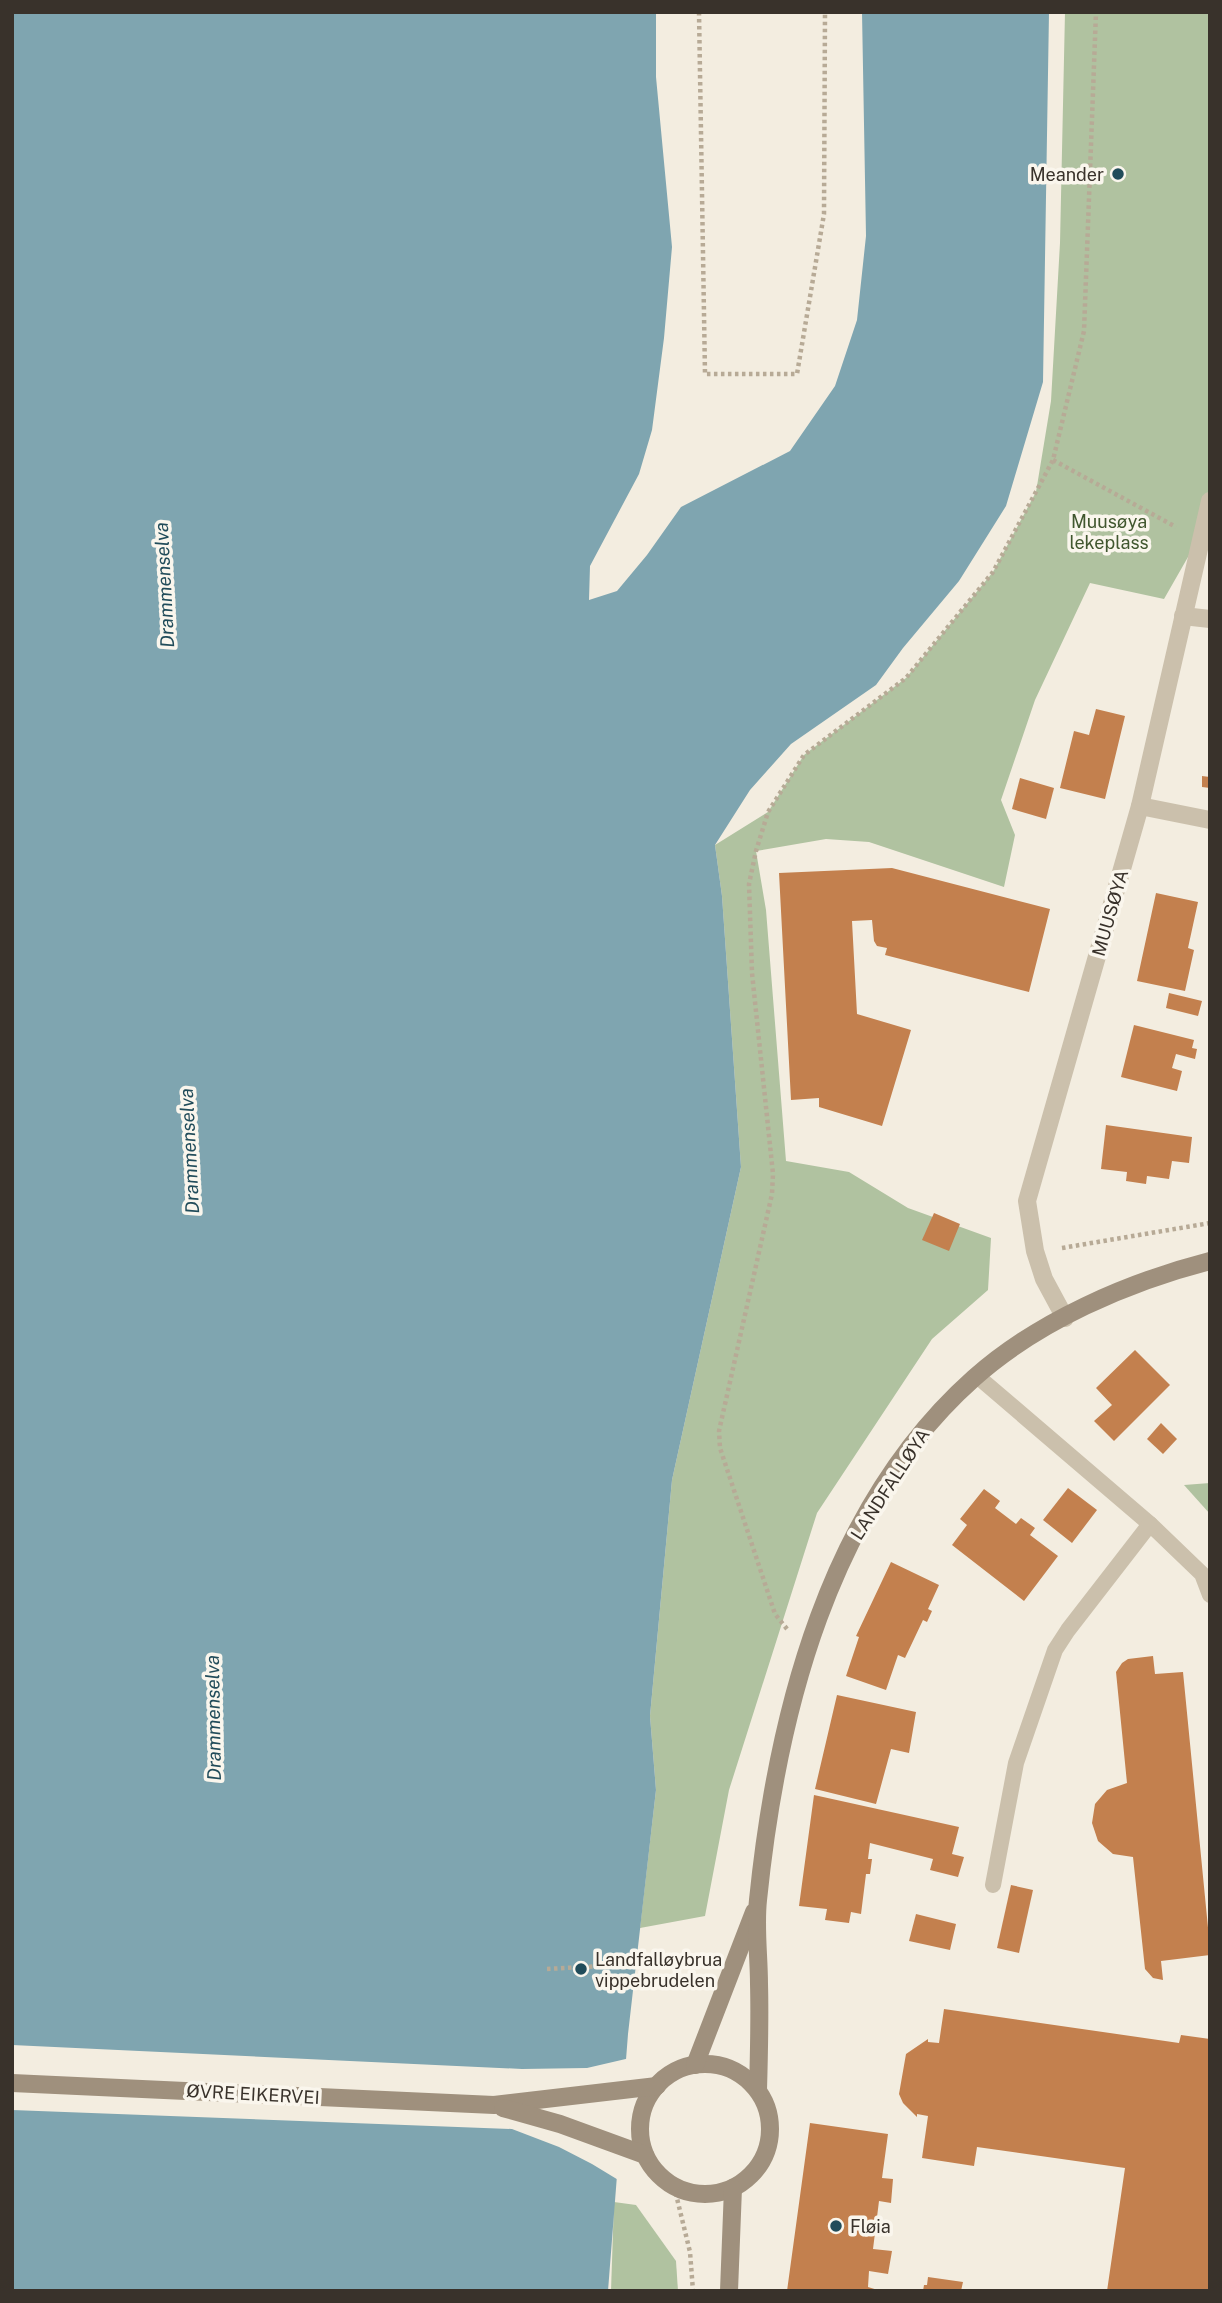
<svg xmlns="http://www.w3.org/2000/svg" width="1222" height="2303" font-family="'Public Sans',sans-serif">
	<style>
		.green { fill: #b0c2a0 }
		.water { fill: #7fa5b0 }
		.pier { fill: #f3ede0 }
		.building { fill: #c3804e }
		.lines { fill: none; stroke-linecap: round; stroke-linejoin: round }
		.path { stroke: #b7aa96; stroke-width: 4.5; stroke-dasharray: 3.5 3.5; stroke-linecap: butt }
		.lane { stroke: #cbc0ac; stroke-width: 16 }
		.street { stroke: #cbc0ac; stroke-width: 18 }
		.secondary { stroke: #9f907d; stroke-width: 18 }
		.poi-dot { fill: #214c5a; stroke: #faf6ed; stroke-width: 2.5 }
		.labels { text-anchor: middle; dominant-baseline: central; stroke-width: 7; stroke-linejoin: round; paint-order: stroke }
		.poi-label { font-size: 18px; fill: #39322b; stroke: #faf6ed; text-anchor: start }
		.park-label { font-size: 18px; fill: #41572f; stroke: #faf6ed }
		.street-label { font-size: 18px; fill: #39322b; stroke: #faf6ed }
		.water-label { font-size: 19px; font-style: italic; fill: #214c5a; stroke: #faf6ed }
	</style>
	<rect width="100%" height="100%" fill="#f3ede0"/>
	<g class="green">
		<polygon points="1065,12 1210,12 1210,501 1200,536 1164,599 1090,583 1035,700 1001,800 1015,835 1004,887 869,842 826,839 756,851 766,910 786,1161 849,1172 908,1208 991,1238 988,1290 932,1339 817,1513 729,1790 705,1916 640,1928 656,1790 650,1716 672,1480 741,1167 722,896 715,845 768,812 804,755 906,678 993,572 1036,492 1051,401 1060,243"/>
		<polygon points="1210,1483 1210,1514 1184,1485"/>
		<polygon points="614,2202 636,2205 676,2261 678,2291 611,2291"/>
	</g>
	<polygon class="water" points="12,12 656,12 656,77 672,247 664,338 652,430 639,474 590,566 589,600 617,591 647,555 681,507 790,451 835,386 857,320 866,236 862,12 1049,12 1043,382 1006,506 959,581 903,648 876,685 791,744 750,790 715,845 722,896 741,1167 672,1480 650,1716 656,1790 628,2034 608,2291 12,2291"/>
	<polygon class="pier" points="12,2045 522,2069 587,2068 630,2058 620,2181 592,2164 559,2147 512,2129 12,2110"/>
	<g class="building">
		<polygon points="1096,709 1125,716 1105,799 1060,788 1074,731 1089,735"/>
		<polygon points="1202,776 1210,777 1210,788 1202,787"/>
		<polygon points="1020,778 1054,788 1046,819 1012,809"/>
		<polygon points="892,868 1050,909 1029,992 885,955 887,948 877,946 874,941 872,920 852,921 857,1014 911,1030 882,1126 819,1107 819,1098 791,1100 779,873"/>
		<polygon points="1156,893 1198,902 1188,948 1194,950 1185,991 1137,981"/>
		<polygon points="1169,993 1202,1001 1198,1016 1166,1008"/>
		<polygon points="1134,1025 1194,1040 1192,1048 1197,1049 1195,1059 1176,1054 1172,1068 1182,1071 1177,1091 1121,1077"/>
		<polygon points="1106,1125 1192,1137 1189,1163 1172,1161 1169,1179 1147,1176 1146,1184 1126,1181 1127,1172 1101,1169"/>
		<polygon points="934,1213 960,1224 949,1251 922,1240"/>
		<polygon points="1135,1350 1170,1385 1114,1441 1094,1421 1112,1405 1096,1388"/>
		<polygon points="1161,1423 1177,1439 1163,1454 1147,1439"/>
		<polygon points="1068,1488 1097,1510 1072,1543 1043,1520"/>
		<polygon points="984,1489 1000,1501 995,1508 1016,1524 1021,1518 1035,1528 1030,1535 1058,1556 1024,1601 952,1545 967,1525 960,1519"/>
		<polygon points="891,1562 939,1585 928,1609 932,1611 927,1622 923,1620 905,1658 898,1655 886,1690 846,1676 859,1637 856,1636"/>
		<polygon points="1153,1656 1155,1674 1183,1672 1210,1948 1210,1955 1161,1961 1163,1980 1153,1978 1145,1969 1133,1857 1113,1854 1098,1841 1092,1823 1095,1804 1107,1790 1127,1783 1116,1672 1122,1663 1128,1659"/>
		<polygon points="837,1695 916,1712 909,1753 891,1749 876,1804 815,1789"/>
		<polygon points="814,1795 959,1827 952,1854 964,1857 958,1877 930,1870 933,1859 870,1843 868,1859 872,1859 870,1874 866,1874 861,1914 851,1912 849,1923 825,1920 827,1909 799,1906"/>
		<polygon points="1011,1885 1033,1890 1019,1953 997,1948"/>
		<polygon points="916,1914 956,1924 950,1950 909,1941"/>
		<polygon points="944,2009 1179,2043 1181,2035 1210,2039 1210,2291 1107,2291 1125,2168 977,2147 974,2166 922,2158 928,2116 917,2114 917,2117 903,2103 899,2094 906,2054 928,2039 928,2042 939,2043"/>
		<polygon points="810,2123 888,2134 882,2178 893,2179 891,2203 879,2201 873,2249 892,2251 888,2274 869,2271 868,2287 881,2291 787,2291"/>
		<polygon points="928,2277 963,2282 961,2291 923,2291 924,2285 927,2285"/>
	</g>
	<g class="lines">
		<g class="path">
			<polyline points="699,12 705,374 797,374 824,214 825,12"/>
			<polyline points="1053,460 1176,527"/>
			<polyline points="1062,1248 1210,1223"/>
			<polyline points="787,1629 775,1614 720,1448 719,1431 772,1194 773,1174 752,973 749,884 756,851 768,812 804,755 906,678 993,572 1053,460 1084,331 1096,12"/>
			<polyline points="547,1969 707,1960"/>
			<polyline points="674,2186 690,2252 693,2291"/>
		</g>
		<g class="lane">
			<polyline points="977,1376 1150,1524 1202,1574 1210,1595"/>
			<polyline points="993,1885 1016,1763 1055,1650 1068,1630 1150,1524"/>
		</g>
		<g class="street">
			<polyline points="1183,616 1210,619"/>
			<polyline points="1140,806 1210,820"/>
			<polyline points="1065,1318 1044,1279 1035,1251 1027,1201 1140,806 1210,501"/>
		</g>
		<g class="secondary">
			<circle cx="705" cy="2129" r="65"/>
			<polyline points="695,2065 754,1912"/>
			<polyline points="12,2083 494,2105 657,2086"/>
			<path d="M758 2090C759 2055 760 2020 759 1984 759 1957 755 1927 758 1900 777 1713 829 1507 974 1378 1038 1321 1128 1282 1210 1261"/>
			<polyline points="503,2108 560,2124 645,2155"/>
			<polyline points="729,2291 733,2188"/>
		</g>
	</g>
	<g class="poi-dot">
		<circle cx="1118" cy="174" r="7"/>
		<circle cx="581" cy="1969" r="7"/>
		<circle cx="836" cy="2226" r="7"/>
	</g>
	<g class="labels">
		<g class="poi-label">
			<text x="1104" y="174" text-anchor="end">Meander</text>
			<text x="595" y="1959">Landfalløybrua<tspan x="595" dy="21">vippebrudelen</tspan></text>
			<text x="850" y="2226">Fløia</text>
		</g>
		<g class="park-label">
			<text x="1109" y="521">Muusøya<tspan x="1109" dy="21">lekeplass</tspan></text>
		</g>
		<g class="street-label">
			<text transform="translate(1110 913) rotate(-74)">MUUSØYA</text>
			<text transform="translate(890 1484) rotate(-57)">LANDFALLØYA</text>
			<text transform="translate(253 2094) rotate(3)">ØVRE EIKERVEI</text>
		</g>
		<g class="water-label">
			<text transform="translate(164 585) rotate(-93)">Drammenselva</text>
			<text transform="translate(189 1151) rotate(-93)">Drammenselva</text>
			<text transform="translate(213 1718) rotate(-91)">Drammenselva</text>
		</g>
	</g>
	<rect width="1222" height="2303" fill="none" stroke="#39322b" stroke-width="28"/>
</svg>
